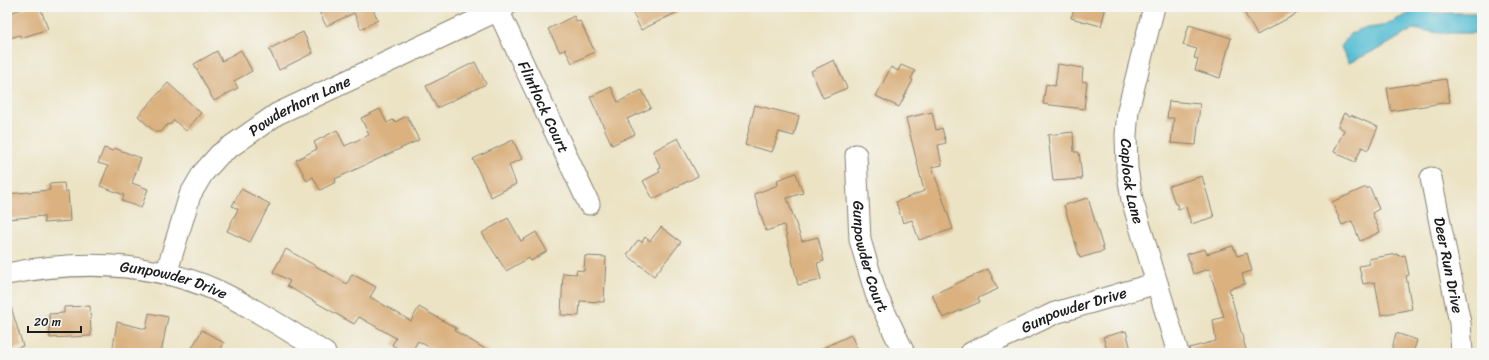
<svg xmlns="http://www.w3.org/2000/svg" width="1489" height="360" font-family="Sriracha,sans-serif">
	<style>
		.water { fill: #56bed3; stroke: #396d78 }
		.building { fill: #dab17f }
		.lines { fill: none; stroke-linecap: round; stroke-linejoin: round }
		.minor-casing { stroke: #848070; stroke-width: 23 }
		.minor { stroke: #fff; stroke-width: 21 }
		.labels { text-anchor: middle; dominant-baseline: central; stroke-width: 4; stroke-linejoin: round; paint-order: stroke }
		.street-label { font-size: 15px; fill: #1c1c1c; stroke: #f6f6f2 }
	</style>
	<rect width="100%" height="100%" fill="#f6f6f2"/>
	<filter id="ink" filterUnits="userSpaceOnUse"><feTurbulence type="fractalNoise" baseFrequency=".025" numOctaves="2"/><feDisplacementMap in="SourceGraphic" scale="8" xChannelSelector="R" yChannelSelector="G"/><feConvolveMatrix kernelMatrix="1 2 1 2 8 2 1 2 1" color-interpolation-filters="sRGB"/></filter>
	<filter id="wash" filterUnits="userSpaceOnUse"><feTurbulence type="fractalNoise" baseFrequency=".012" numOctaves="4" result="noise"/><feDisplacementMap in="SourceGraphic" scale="16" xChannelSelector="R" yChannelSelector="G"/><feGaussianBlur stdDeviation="0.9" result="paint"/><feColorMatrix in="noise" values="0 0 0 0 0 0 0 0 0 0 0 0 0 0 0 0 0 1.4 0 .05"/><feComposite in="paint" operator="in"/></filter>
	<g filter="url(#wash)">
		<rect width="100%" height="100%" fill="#ece3c4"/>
		<polygon class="water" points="1412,7 1427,7 1433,13 1482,13 1482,33 1440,33 1413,29 1388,44 1349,63 1341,47 1350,34 1361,29 1382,26 1413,12"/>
		<g id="blocks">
			<g class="building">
				<polygon points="27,7 40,7 48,29 21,38 20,35 10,38 7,30 7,14"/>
				<polygon points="317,7 372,7 378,20 361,29 354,13 326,26"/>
				<polygon points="630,7 688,7 641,30"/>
				<polygon points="1075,7 1106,7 1101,26 1071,18"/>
				<polygon points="1253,7 1309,7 1257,35 1244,12"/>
				<polygon points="574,16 577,22 580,21 595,52 572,63 565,49 560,52 548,29"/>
				<polygon points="1189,25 1231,38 1220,78 1195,70 1198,59 1194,58 1197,49 1183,45"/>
				<polygon points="303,32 313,53 279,70 269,49"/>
				<polygon points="241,50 252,71 234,81 238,88 214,101 194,64 217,51 222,61"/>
				<polygon points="834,60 847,88 823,98 811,71"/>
				<polygon points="475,62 486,84 437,108 426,86"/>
				<polygon points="1058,64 1083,68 1082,81 1087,82 1084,109 1043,104 1046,84 1055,86"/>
				<polygon points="901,65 915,71 911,79 913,80 899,107 876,96 891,67 898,71"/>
				<polygon points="1446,79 1450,102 1391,111 1387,88"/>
				<polygon points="168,83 201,113 186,131 174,120 170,125 168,124 161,132 155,132 138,116"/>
				<polygon points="611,87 618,102 642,90 651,108 627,119 635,134 612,145 590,97"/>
				<polygon points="1169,101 1200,104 1196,145 1171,143 1174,118 1167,118"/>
				<polygon points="755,105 799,116 794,136 779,132 772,152 745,145"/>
				<polygon points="380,109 387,123 393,120 395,122 407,116 419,140 335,179 336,182 320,190 313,177 307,181 296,160 317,149 314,142 337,130 345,146 369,135 361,118"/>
				<polygon points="932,112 936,130 942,128 946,143 938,145 942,165 932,167 953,229 919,240 912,220 903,223 896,202 924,191 906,118"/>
				<polygon points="1344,113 1350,116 1351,115 1378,127 1368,150 1362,147 1355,162 1334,152 1344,130 1338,126"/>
				<polygon points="1073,132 1074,152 1079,152 1082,179 1053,181 1048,135"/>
				<polygon points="678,138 698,176 653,199 643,181 660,172 658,169 661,168 653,151"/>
				<polygon points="513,140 522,159 509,165 516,184 491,197 473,159"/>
				<polygon points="104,148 113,151 114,148 141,158 132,183 148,189 141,208 122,201 124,195 100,186 108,166 98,163"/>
				<polygon points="796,173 803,193 787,198 802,241 818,237 824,261 817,263 821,280 798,285 784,225 766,231 754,194 778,185 777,180"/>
				<polygon points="1202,176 1214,217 1191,224 1186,207 1178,209 1177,204 1175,204 1169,186"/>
				<polygon points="64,183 65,191 68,191 70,221 44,223 44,216 7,219 7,194 50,190 49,184"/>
				<polygon points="1364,188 1370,188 1379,209 1372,213 1380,232 1360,241 1352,221 1342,225 1332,202"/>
				<polygon points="241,189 270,204 250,242 227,231 238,209 232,206"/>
				<polygon points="1088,198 1104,251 1080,258 1064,205"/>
				<polygon points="508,218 521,241 536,232 547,251 531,261 529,258 506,271 482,233"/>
				<polygon points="661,227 681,242 654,276 627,255 638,240 642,242 645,237 650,241"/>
				<polygon points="1233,246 1237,256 1247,253 1252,271 1242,274 1245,284 1229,289 1247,353 1190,353 1189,348 1216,341 1213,320 1224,317 1209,269 1193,274 1187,254 1205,249 1207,254"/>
				<polygon points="286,249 347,284 352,274 376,287 370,297 411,321 419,307 456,328 455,331 492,353 440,353 418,341 411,353 405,353 392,345 396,338 359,317 354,324 287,286 290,281 273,272"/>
				<polygon points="1397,254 1398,256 1405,255 1409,275 1406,276 1412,309 1381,315 1375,282 1363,284 1359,266 1370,264 1368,259"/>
				<polygon points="585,256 606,257 604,302 580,301 579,316 561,315 563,273 576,274 577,270 584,271"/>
				<polygon points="988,269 998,289 978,298 980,302 943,318 932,295"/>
				<polygon points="10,304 23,346 7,351 7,305"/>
				<polygon points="90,306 91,336 50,338 49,314 64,313 64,307"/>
				<polygon points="149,313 168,317 161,353 112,353 117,322 146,329"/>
				<polygon points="202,330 224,343 219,353 189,353"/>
				<polygon points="1126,331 1132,353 1108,353 1103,337"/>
				<polygon points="1396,333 1417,340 1413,353 1391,353"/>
				<polygon points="851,335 859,353 812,353"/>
			</g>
		</g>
	</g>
	<g filter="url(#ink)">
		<use href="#blocks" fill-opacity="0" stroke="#848070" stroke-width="1"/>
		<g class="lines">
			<defs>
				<g id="minor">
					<path id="s1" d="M1154 7 1128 110 1126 135 1127 168 1132 200 1178 353"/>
					<path id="s2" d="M498 10 589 204"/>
					<path id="s3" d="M856 155 860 240 876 294 904 353"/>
					<path id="s4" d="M1431 178 1460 323 1462 353"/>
					<path id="s5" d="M7 274C78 260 150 261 218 291 255 308 290 332 325 353"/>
					<path id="s6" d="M166 274 190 195 203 173 220 154 277 114 505 7"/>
					<path id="s7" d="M971 353 1055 313 1157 283"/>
				</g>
			</defs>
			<use href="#minor" class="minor-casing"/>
			<use href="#minor" class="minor"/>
		</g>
	</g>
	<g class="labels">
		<g class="street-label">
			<text stroke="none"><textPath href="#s6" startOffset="227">Powderhorn Lane</textPath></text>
			<text stroke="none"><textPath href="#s2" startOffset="107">Flintlock Court</textPath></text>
			<text stroke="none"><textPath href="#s1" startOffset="178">Caplock Lane</textPath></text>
			<text stroke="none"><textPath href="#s3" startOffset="103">Gunpowder Court</textPath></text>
			<text stroke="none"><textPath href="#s4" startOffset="89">Deer Run Drive</textPath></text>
			<text stroke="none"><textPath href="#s5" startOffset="169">Gunpowder Drive</textPath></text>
			<text stroke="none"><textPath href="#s7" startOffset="112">Gunpowder Drive</textPath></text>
		</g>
	</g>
	<rect width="1489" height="360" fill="none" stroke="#f6f6f2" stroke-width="24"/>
	<path d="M28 326v6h53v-6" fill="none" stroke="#1c1c1c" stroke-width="2"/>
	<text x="34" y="326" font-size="12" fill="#1c1c1c" stroke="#f6f6f2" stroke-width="3" paint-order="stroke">20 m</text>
</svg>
